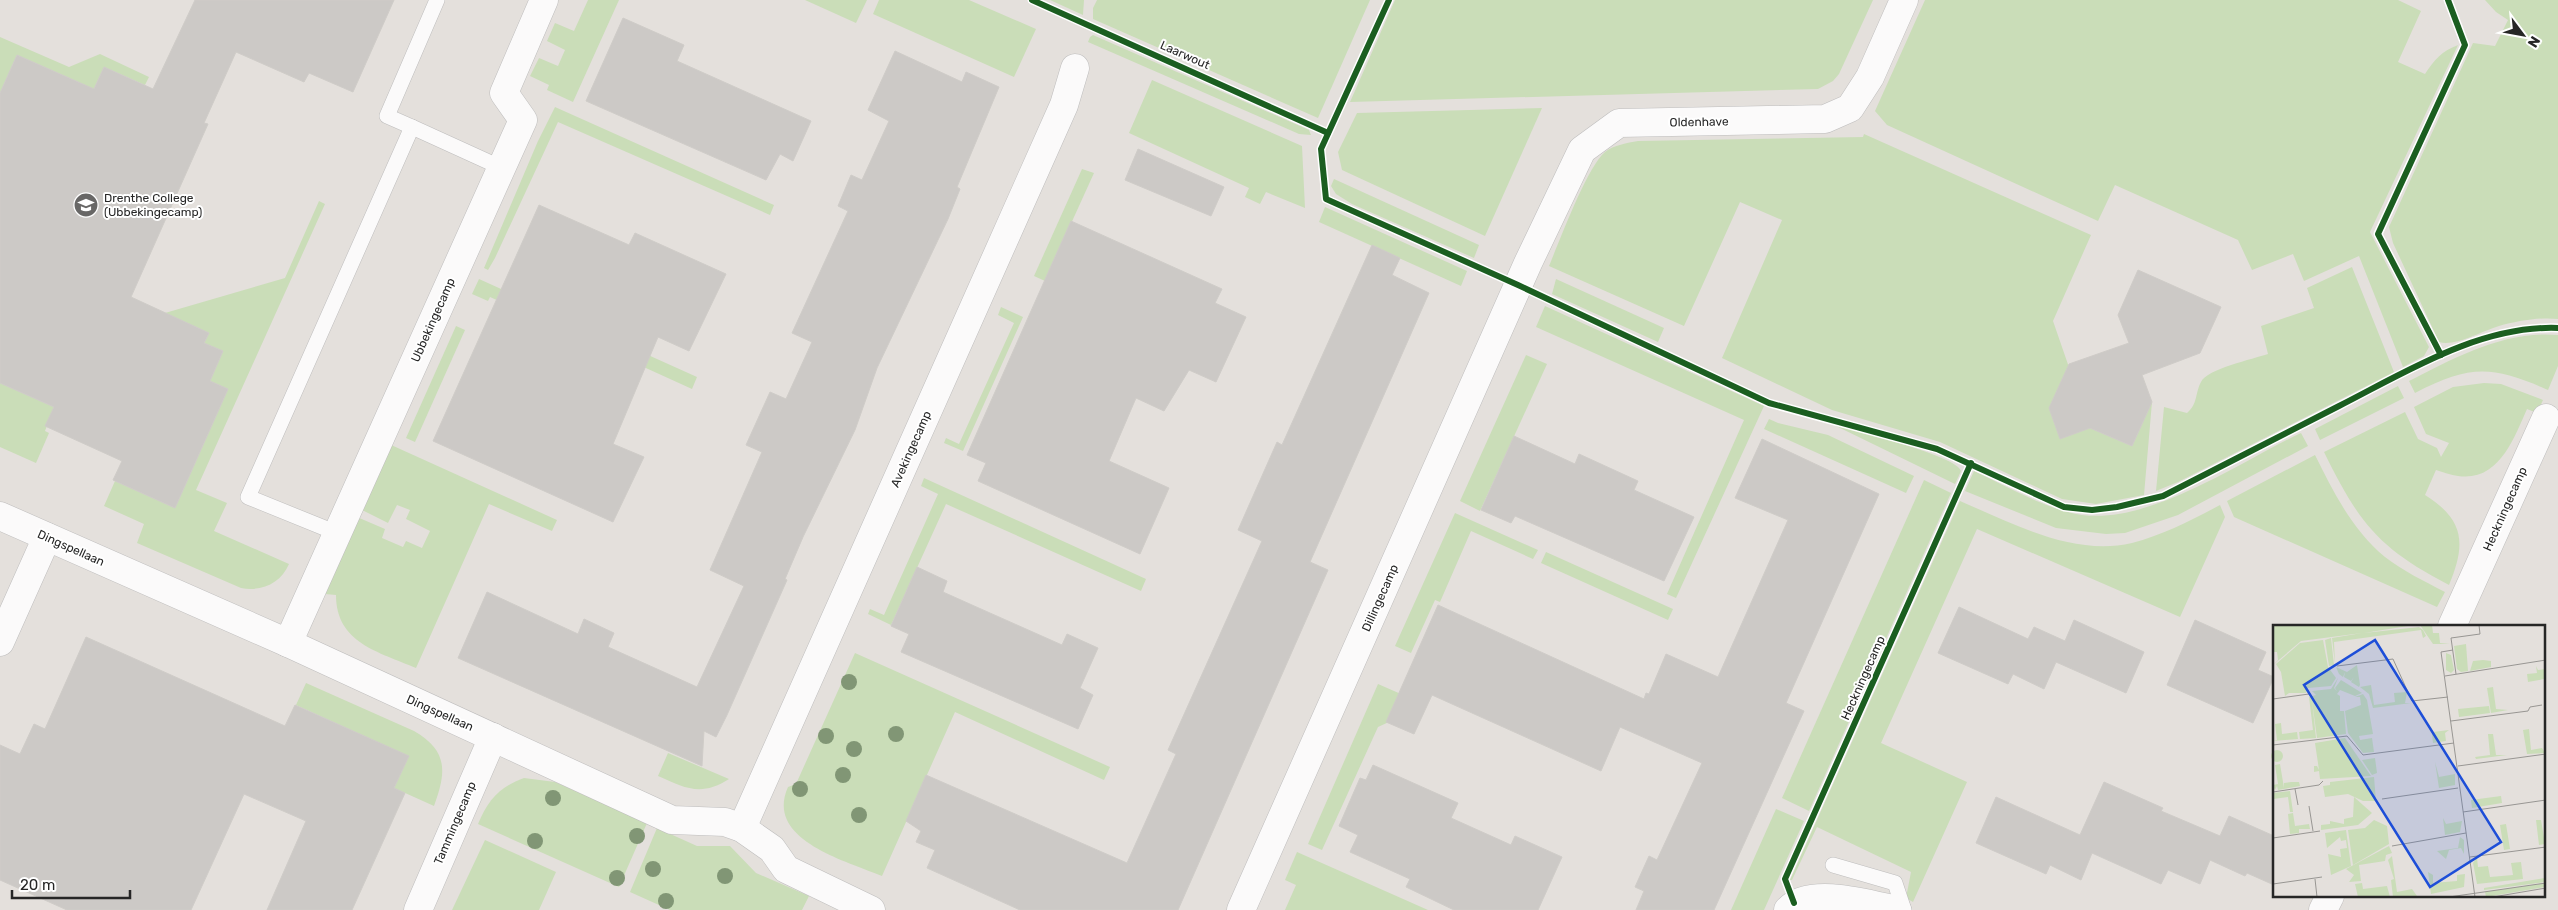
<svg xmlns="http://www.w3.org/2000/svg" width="2558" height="910" font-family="Rubik,sans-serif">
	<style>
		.green { fill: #caddb8 }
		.building { fill: #ccc9c6; stroke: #cfccc8 }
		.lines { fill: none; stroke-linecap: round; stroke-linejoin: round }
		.service-casing { stroke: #bebdbd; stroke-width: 16 }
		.minor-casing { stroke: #bebdbd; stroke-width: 29 }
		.service { stroke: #fbfafa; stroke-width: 15 }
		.minor { stroke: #fbfafa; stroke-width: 28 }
		.cycleway-casing { stroke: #fff; stroke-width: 9 }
		.cycleway { stroke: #1b5e20; stroke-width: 6 }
		.tree { fill: #819675 }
		.labels { text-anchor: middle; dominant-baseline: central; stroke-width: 4; stroke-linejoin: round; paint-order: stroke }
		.street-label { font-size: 12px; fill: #262626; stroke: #fff }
		.poi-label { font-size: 12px; fill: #262626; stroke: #fff; text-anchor: start }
		.inset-road { fill: none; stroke: #989693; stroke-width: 1 }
		.view { fill: #1d4ed8; fill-opacity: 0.15; stroke: #1d4ed8; stroke-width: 2.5 }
		.inset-edge { fill: none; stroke: #262626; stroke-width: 2.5 }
	</style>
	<rect width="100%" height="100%" fill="#e4e0dc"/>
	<g class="green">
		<polygon points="588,0 619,0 573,102 547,90 549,85 530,76 539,58 558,66 565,50 547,41 555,23 574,31"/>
		<polygon points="805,0 867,0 856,23"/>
		<polygon points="879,0 969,0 1036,29 1014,77 873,14"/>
		<polygon points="1050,0 1084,0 1083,15"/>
		<polygon points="1097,0 1370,0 1318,118 1093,19 1093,8"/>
		<polygon points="1395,0 1873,0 1839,74 1833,81 1818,89 1350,102"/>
		<path d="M1925 0H2398L2421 11 2398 62 2425 74C2434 60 2442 51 2458 45L2370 232 2429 347 2424 356 2403 367 2359 256 2304 281 2293 254 2252 270 2238 240 2115 185 2098 221 1887 125 1875 111Z"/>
		<path d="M2485 0H2558V319C2539 317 2517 321 2499 326 2482 331 2455 347 2439 342L2393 243 2389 227 2473 43 2495 46 2508 20 2496 12Z"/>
		<polygon points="1093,35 1309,130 1311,135 1299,134 1088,42 1090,37"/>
		<polygon points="0,37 69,67 100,54 149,77 145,85 104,67 90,97 85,85 17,55 0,93"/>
		<polygon points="1152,80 1302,146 1305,208 1266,192 1260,204 1245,197 1249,188 1129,133"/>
		<polygon points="555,107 774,205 770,215 558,122 495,258 488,270 484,268 538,141"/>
		<polygon points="1542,108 1485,236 1342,170 1338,152 1357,113"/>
		<path d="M1864 134 2091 235 2053 321 2090 428 2132 446 2152 402 2144 495 2096 504 2062 499 1940 442 1832 410 1722 358 1782 220 1740 202 1684 326 1549 266C1560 240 1587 167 1605 152 1614 145 1627 143 1638 141L1863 137Z"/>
		<polygon points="1082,169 1094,173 1045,281 1034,276"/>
		<polygon points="1334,179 1479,245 1474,258 1352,204 1336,194 1331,186"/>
		<path d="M319 201 325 204 196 490 227 503 214 531 289 564C281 583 262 592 241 588L137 543 144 524 104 506 115 481 175 508 228 389 210 381 223 351 204 343 209 333 165 313 285 278Z"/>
		<polygon points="1325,207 1467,271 1461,286 1319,222"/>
		<path d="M2352 267 2394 372 2178 482 2156 491 2164 407 2187 413C2198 404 2195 393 2201 382 2207 369 2253 359 2268 354L2261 326 2314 308 2307 288Z"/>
		<polygon points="479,279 697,377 692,389 490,297 488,301 472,294"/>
		<polygon points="1556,279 1664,328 1658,342 1552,294"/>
		<polygon points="1545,306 1764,406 1676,598 1667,594 1744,420 1536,327"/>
		<polygon points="1001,307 1023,317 963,451 944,443 946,438 959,444 1014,323 998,315"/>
		<polygon points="456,326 465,330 415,442 406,438"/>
		<path d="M2558 335V366L2548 390C2491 365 2470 365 2415 393L2409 381C2454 358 2505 330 2558 335Z"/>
		<polygon points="1526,355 1547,364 1480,511 1460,501"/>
		<polygon points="0,383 54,407 45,431 49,433 36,463 0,447"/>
		<path d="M2484 383 2501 384 2543 400 2537 413 2527 409C2514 438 2499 482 2458 476 2451 475 2443 472 2436 470L2425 495C2465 520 2466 544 2449 585 2378 548 2359 523 2324 452L2405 412 2418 439 2437 448 2441 457 2449 443 2426 434 2414 407 2453 387Z"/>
		<polygon points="2398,386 2404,398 2320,440 2315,429"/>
		<polygon points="1769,419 1778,423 1828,435 1914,476 1906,493 1764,429"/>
		<path d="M1834 425C1853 430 1958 456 1961 471L1955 484Z"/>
		<path d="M2301 433 2308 446 2178 515 2125 533 2106 534 2056 528 1965 491 1974 471C2004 485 2035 503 2068 512 2139 533 2237 463 2301 433Z"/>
		<path d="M389 444 557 520 552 531 489 504 416 668C379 652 336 643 336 595L325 594 357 517 385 529 382 538 403 547 406 541 422 548 430 531 406 519 410 510 397 505 388 523 360 509Z"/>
		<path d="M2315 455C2333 491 2352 530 2385 557 2403 571 2424 581 2445 592L2437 607 2234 517 2227 501Z"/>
		<polygon points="924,478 1146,579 1141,591 946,504 891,625 868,614 870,609 884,615 938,494 921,486"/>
		<polygon points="1924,480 1951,493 1809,811 1782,798"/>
		<path d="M1960 501C2012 523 2073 557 2132 543 2163 535 2192 520 2220 505L2225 517 2180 617 1977 529 1881 743 1967 782 1913 902 1906 898 1911 872 1817 827 1792 880H1790Z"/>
		<polygon points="1455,513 1538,550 1533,559 1471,531 1440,602 1435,600 1411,653 1395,646"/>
		<polygon points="1546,552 1673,609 1668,620 1541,563"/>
		<path d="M855 653 1110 767 1104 780 955 712 882 876C847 861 764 840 788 787L796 784Z"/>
		<path d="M306 683 414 731C449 751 446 773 434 806L394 788 408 756 296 705Z"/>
		<polygon points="1378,684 1426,705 1378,727 1322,850 1308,844"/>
		<path d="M668 753 729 779C701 797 685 788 658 776Z"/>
		<path d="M524 778 555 782 647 823 619 887 478 824C488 800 499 787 524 778Z"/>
		<polygon points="1776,809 1804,821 1764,910 1731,910"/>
		<polygon points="657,828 697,846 730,846 756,873 809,896 802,910 670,910 630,892"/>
		<polygon points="485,840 556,872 539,910 452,910"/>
		<polygon points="1297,852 1428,910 1285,910 1296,885 1285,880"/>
	</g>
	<g class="building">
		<polygon points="195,0 394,0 353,92 309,73 304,82 236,52 204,123 208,124 131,297 209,333 204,343 223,351 210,381 228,389 175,508 113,480 122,461 45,426 54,407 0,383 0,93 17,55 94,89 104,67 153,89"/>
		<polygon points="623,18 684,45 677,61 811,121 793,161 780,154 766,180 586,101"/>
		<polygon points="895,51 962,82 966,72 999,87 957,187 960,189 948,219 877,368 855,430 803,537 785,579 787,580 727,715 716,737 704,731 702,766 458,658 487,592 578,634 584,619 614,633 608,647 697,687 744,586 710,570 762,452 746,445 770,392 786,399 812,342 792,333 848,211 838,206 851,175 862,180 889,121 868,110"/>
		<polygon points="1138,149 1224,187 1211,216 1125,180"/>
		<polygon points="539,205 629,245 635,233 726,274 689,351 658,337 613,444 644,457 613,522 433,441"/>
		<polygon points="1071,221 1222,289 1215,303 1246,317 1216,382 1189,370 1164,411 1136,398 1109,461 1169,488 1140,554 978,481 986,463 967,455"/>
		<polygon points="1372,245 1400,258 1392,275 1429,293 1310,562 1328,570 1178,910 1020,910 927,868 935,850 916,842 921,831 906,821 926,775 1127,863 1176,754 1168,750 1262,541 1238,530 1277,442 1282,445"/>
		<polygon points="2138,270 2221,307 2200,353 2142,375 2152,402 2132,446 2090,428 2060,439 2049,408 2069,364 2129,343 2118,315"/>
		<polygon points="1514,436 1575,464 1579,454 1638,481 1634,490 1694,517 1664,581 1515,516 1511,523 1481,510"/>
		<polygon points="1762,439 1879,494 1786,703 1804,711 1714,910 1636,910 1644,891 1635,887 1649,856 1657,860 1702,763 1620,727 1601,771 1432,695 1414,734 1386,722 1438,605 1644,699 1646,693 1649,694 1666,654 1718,677 1788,520 1735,498"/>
		<polygon points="917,567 947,581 943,592 972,605 1062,645 1067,634 1098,648 1080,688 1093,695 1078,729 901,652 909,634 891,626"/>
		<polygon points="1959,607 2028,639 2034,627 2065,641 2074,620 2144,652 2126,693 2056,662 2044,689 2013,674 2008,684 1938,653"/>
		<polygon points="2195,620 2266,652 2258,670 2274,677 2253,723 2167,685"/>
		<polygon points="86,637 285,726 295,705 409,756 394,788 405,793 352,910 267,910 306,821 244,794 191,910 67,910 0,880 0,745 20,754 34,724 45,729"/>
		<polygon points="1373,765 1458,803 1451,818 1511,845 1515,836 1562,857 1538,910 1454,910 1406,887 1410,879 1350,852 1358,835 1339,826 1360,778 1366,780"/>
		<polygon points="2104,782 2163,808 2161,811 2220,836 2229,816 2274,836 2274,885 2247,873 2245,876 2210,860 2200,884 2168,870 2161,884 2092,853 2081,880 2050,865 2046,874 1976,843 1996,797 2080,835"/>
	</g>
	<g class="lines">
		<defs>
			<g id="service">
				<polyline points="412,127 502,168"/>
				<polyline points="337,533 248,497 412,127 387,116 437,0"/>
				<polyline points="1833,865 1895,883 1904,910"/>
			</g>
			<g id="minor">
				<polyline points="0,516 288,643 672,820 725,822 742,828 772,849 786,869 871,910"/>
				<polyline points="2452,626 2546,418"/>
				<polyline points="0,642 47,537"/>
				<polyline points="288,643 523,120 504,93 544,0"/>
				<polyline points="742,828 1064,105 1075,68"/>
				<polyline points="418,910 493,737"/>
				<polyline points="1241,910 1528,263 1582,150 1619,123 1825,119 1850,108 1870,77 1904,0"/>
				<path d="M1788 910C1809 886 1869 904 1897 910"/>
				<polyline points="2323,910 2330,896"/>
			</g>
		</defs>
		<use href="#service" class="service-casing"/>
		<use href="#minor" class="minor-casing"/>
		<use href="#service" class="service"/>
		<use href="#minor" class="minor"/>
		<defs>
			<g id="cycleway">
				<polyline points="1032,0 1328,133"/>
				<path d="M1389 0 1321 149 1326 199 1518 285 1769 403 1937 449 2064 507 2092 510 2117 507 2163 496C2222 466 2280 436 2339 406 2406 372 2480 325 2558 328"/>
				<polyline points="2441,355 2378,234 2465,45 2448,0"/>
				<polyline points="1794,903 1785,879 1971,463"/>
			</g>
		</defs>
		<use href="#cycleway" class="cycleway-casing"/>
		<use href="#cycleway" class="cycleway"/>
	</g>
	<g class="tree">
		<circle cx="849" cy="682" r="8"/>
		<circle cx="896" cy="734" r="8"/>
		<circle cx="826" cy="736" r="8"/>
		<circle cx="854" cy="749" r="8"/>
		<circle cx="843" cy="775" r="8"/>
		<circle cx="800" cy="789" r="8"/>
		<circle cx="553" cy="798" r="8"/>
		<circle cx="859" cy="815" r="8"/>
		<circle cx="637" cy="836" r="8"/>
		<circle cx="535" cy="841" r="8"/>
		<circle cx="653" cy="869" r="8"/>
		<circle cx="725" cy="876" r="8"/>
		<circle cx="617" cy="878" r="8"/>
		<circle cx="666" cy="901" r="8"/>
	</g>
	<defs>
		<symbol id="university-disc" viewBox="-11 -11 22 22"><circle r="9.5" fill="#686766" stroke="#fff"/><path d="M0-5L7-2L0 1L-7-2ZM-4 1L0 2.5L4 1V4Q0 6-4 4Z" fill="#fff"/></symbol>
	</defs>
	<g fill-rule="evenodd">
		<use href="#university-disc" x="72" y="191" width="28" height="28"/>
	</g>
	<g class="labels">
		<g class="street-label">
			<text transform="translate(1185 55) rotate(24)">Laarwout</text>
			<text transform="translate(1699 122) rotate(-1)">Oldenhave</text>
			<text transform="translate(433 320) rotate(-66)">Ubbekingecamp</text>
			<text transform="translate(911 449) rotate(-66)">Avekingecamp</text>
			<text transform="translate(2505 509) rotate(-66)">Heckningecamp</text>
			<text transform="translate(71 548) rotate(24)">Dingspellaan</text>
			<text transform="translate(1380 598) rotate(-66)">Dillingecamp</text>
			<text transform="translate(1863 678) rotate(-66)">Heckningecamp</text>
			<text transform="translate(440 713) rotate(24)">Dingspellaan</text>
			<text transform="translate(455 823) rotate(-67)">Tammingecamp</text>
		</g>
		<g class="poi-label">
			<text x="104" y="198">Drenthe College<tspan x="104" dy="14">(Ubbekingecamp)</tspan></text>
		</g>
	</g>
	<g transform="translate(2273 625)">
		<rect width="272" height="272" fill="#e4e0dc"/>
		<path d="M0 0H141L91 8 146 2 150 5 153 11 150 13 148 5 61 17 62 39 59 13 89 8 28 16 0 40 5 35 4 27H0ZM147 0H159L160 8H166L167 18 177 19H160ZM58 13 61 40 56 41 52 15ZM50 15 55 42 63 53 58 61 35 63 33 68H16L12 71 8 47 3 39 27 18ZM193 19 195 46 188 47 184 44 181 21ZM173 28 178 30 181 45 178 48 173 45ZM210 35 218 36V42L197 46 200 36ZM84 40 87 60 86 62 78 57 81 52 78 56 71 52 72 47 70 52 66 49 63 42 74 47ZM263 41 265 45 272 44V66L271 54 255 57 254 49 264 48ZM65 53 61 63 64 66 62 63 68 55 89 68 82 71 67 65 64 69 67 71V86H71L73 109 44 113 39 76 43 113 27 114 26 107 40 105 36 72 43 70 39 66 58 64ZM98 60 101 80 122 77 121 68 134 67 132 78H138L100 83 96 69 87 62ZM220 62 223 84 235 85 218 88 214 63ZM90 69 94 75 100 109 86 111 87 115 99 113 101 127 90 128 75 108 72 86 88 80 87 72H82ZM216 81 217 88 186 92 185 84ZM8 98 9 109 24 107 25 114 0 116 4 115 2 99ZM158 101 160 107 176 105 172 108 173 116 160 118ZM256 104 258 125 269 123 272 128 254 129 250 105ZM215 109H220L223 130H234L203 134 202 132 217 130ZM72 113 98 151 47 154 46 146 41 147V141H44L46 145 42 118ZM-2 131a6 6 0 1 1 12 0a6 6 0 1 1-12 0ZM102 133 104 148 99 150 89 135ZM162 137 166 152 182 149V160L166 163ZM7 139 11 163V158L18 157H26L27 161 5 165 4 161 2 165 0 160 5 159 2 140ZM101 152 103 176H90L75 169 52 172 50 161 57 160V157ZM17 166 20 187H17L15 172 0 174V168ZM228 171 229 178 199 183 198 175ZM81 172 99 188 85 200 48 205V200L57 199V196L71 199V194L80 192ZM20 188 22 201 36 199 37 204H26V208L17 209 15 189ZM170 193 173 199 189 196 187 207 172 210ZM101 195 114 201 116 219 80 240 75 205 92 203ZM263 195H268L272 219 266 220ZM233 199 237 224 231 225 227 200ZM73 205 78 241 58 250 55 229 68 232 67 224 74 223 73 215 68 216 67 212 54 223 52 208ZM187 212 191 215V229L188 223 176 225 173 234 164 226 157 227 185 223ZM116 221 119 228 113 230 112 236 86 240 88 256 76 257 81 250 73 244ZM119 231 124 267 139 264 144 271 120 272 118 255 121 254 115 235ZM204 233 205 242 215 241 217 252 240 250 238 238 248 237 250 254 204 259 200 238ZM155 247 160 250V258L184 256V250L192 249 191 262 158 269ZM272 253V257L211 265V263ZM89 258 90 264 114 261 117 272H85L82 259ZM272 258V262L213 272 212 267Z" fill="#caddb8"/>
		<path class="inset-road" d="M180 25 168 27 202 272M64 41 120 34 139 76 175 72M183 49 178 13 207 9 206 0M172 51 273 35M0 74 36 69M178 96 255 86 257 82 269 80M0 120 74 111 90 130 181 118M185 141 273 129M22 164 25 180M0 167 46 160 50 156M109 174 185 163M36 181 40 206M190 187 273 175M0 213 47 206M119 221 193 208M197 232 273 222M42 254 44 272M0 259 49 252M176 272 273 258M220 272 273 263"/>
		<path class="view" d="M102 15 228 217 157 262 31 60Z"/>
		<rect width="272" height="272" class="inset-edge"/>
	</g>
	<g transform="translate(2523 35) rotate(122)" stroke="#ffffff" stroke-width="4" paint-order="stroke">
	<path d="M0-4L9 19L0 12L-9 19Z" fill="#262626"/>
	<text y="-8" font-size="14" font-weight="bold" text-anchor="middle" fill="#262626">N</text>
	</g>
	<path d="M12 890v8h118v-8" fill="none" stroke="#262626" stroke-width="2.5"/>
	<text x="20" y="890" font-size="15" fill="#262626" stroke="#ffffff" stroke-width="4" paint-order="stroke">20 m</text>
</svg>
